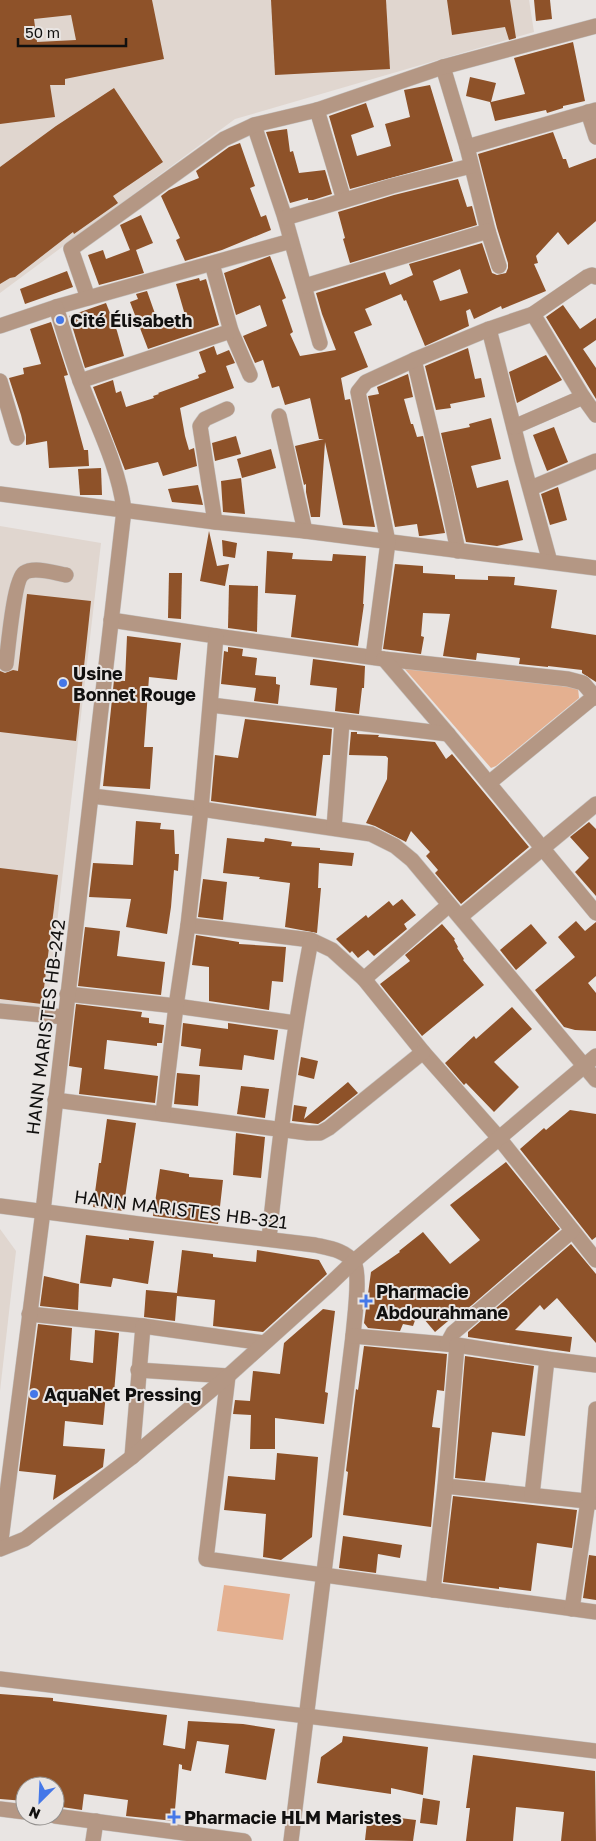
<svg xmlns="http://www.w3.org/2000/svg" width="596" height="1841" font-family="'Golos Text',sans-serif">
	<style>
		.built { fill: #e0d6cf }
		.green { fill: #e4b090 }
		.building { fill: #8e5229; fill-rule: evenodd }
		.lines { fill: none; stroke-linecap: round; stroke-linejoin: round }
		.minor-casing { stroke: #c6c3c1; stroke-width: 16 }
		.minor { stroke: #b49784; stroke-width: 15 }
		.poi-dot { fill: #4477e8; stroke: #e9e5e3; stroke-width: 2 }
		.labels { text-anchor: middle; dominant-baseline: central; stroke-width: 4; stroke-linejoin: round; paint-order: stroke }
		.poi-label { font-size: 18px; font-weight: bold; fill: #11100f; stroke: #e9e5e3; text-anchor: start }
		.street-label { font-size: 18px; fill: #11100f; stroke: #e9e5e3 }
	</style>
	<rect width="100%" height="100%" fill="#e9e5e3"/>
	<g class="built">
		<polygon points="0,0 529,0 534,32 235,119 0,293"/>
		<polygon points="0,526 101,543 47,1009 0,1003"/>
		<polygon points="0,1229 16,1251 0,1391"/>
	</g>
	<g class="green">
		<polygon points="403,667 578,688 579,698 496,766 491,768"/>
		<polygon points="224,1585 290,1594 283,1640 217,1631"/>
	</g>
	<g class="building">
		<path d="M0 0H152L164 59 65 79V85H50L55 117 0 124ZM71 15 76 40 37 42 34 19Z"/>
		<polygon points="271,0 386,0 390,69 275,75"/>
		<polygon points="447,0 510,0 516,38 509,40 505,27 452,35"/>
		<polygon points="534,0 550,0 552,19 536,21"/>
		<polygon points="573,42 585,101 563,106 563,108 547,113 546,110 495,121 490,102 466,96 470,77 496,83 491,102 525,94 514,58"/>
		<polygon points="430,85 453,161 350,189 329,116 366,103 374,127 351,135 357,156 391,146 385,124 410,117 404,90"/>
		<polygon points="114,88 163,162 113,196 118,203 74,234 73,232 15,277 10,278 0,284 0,167 56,126"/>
		<polygon points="287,129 290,152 293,151 299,173 325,170 332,194 313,200 308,200 308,198 290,203 266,132"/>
		<path d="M553 132 563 159H566L569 168 596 158V221L568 245 558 232 536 256 538 263 534 264 546 291 502 309 501 306 474 319 470 309 466 311 469 326 425 346 406 300 404 301 401 294 365 309 372 325 354 332 368 367 341 378 345 400 350 399 375 527 343 525 325 442 320 517H311L306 492V484L304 485 295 446 324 439H319L310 398 285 405 279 386 272 388 263 360 255 363 243 336 267 326 260 305 236 315 224 273 270 256 286 298 282 300 293 332 290 334 300 356 336 350 322 314 316 293 385 272 390 285 413 275 409 264 482 243 492 273 497 275 506 273 508 268V263L497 228 478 154ZM460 269 468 293 440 301 433 281Z"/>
		<polygon points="240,143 255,186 250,188 261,217 266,215 271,230 222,250 185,261 176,240 180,238 161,196 169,190 199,178 196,171 229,147"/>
		<polygon points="458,179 467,207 472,206 477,225 350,263 343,239 345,238 338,212 394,195"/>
		<polygon points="141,215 153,243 136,250 144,273 99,285 88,255 103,250 106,259 130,250 120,225"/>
		<polygon points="67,271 73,287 25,304 20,289"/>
		<polygon points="199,278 200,281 206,279 219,325 148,349 130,302 138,299 136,294 147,291 159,325 185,315 176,284"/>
		<polygon points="106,303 117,331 124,356 85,368 69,316"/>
		<polygon points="563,305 580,329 596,318 596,340 583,349 596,368 596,399 546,317"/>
		<polygon points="51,322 68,375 64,376 84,450 88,450 89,466 49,468 47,441 26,445 26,435 21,415 9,378 24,374 23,368 41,364 30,329"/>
		<polygon points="214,346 217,355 229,350 235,363 226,366 234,388 180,408 185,436 189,450 194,448 197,466 163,476 158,462 125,470 93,387 113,380 116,393 121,391 126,407 154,398 153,396 159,394 158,393 199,378 198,375 206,372 199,352"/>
		<polygon points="468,348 475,379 481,378 485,397 450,404 451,408 436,410 425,366"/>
		<polygon points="546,355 562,380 517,403 509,372"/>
		<polygon points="408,374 413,397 404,399 411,424 413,424 417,437 423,436 445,533 421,536 419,536 417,524 395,527 368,396 379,394 377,387"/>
		<polygon points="491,418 501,459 471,466 477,488 508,480 523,540 497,546 466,542 441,433 470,427 469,424"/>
		<polygon points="554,427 568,462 547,471 533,435"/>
		<polygon points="236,436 241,454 215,461 212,443"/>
		<polygon points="271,449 276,468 242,478 237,459"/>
		<polygon points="101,468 102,495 80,495 78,469"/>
		<polygon points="241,478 245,514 223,512 221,481"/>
		<polygon points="198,485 203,505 172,502 168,489"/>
		<polygon points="558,487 567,520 550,525 541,494"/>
		<polygon points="209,531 217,566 229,564 225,586 200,581"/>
		<polygon points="222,540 237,543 235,558 223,556"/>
		<polygon points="267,551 293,553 292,559 332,561 333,554 366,556 363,604 364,604 358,646 291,637 296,595 265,593"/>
		<polygon points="395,564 423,566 423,573 455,575 455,579 488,580 488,576 515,577 514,585 557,590 551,628 596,635 596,682 582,673 582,670 548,666 548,667 519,664 520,658 477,653 476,660 443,656 450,614 423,613 421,636 424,637 421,654 383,649"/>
		<polygon points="169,573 182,573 181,619 168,618"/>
		<polygon points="229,585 258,586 257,632 228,628"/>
		<polygon points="27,594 91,601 76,741 0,732 0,671 5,673 13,670 18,671"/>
		<polygon points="127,636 181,643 177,680 149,677 144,747 153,747 150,789 103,786 114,680 125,681"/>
		<polygon points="228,647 243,649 242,656 257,658 255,675 276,677 276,684 280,685 278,704 254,701 256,688 221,684 224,651 228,652"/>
		<polygon points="313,659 365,666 364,688 362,688 359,714 335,711 337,688 310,685"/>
		<polygon points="245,719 332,729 330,755 323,755 316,816 211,801 215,755 238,758"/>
		<polygon points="351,732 357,732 357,734 379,735 378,737 435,742 446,759 452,754 529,847 461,904 435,873 438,870 426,856 430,852 411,831 406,842 375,826 366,823 387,779 388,758 386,756 349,755"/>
		<polygon points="136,821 161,823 160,829 174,830 175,854 179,854 178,871 174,870 171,907 167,934 126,927 131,899 89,897 93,863 133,865"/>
		<polygon points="589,822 596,829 596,896 575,872 589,858 570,837"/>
		<polygon points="227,838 264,842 265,838 292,842 291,846 320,848 320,850 354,853 352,866 319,863 318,888 321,888 317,933 285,927 290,883 259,879 260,877 223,873"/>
		<polygon points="0,868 58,875 42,1004 0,999"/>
		<polygon points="203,879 227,882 223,920 198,917"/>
		<polygon points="402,899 416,915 404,924 407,929 374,956 368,950 358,958 352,951 350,953 336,939 366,915 368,918 389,901 393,906"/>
		<polygon points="576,921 585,931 596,922 596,976 588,983 596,993 596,1031 575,1030 564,1027 535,990 575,957 558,937"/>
		<polygon points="442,924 455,939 454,940 458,947 457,948 464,959 463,960 484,985 422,1036 380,984 410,961 405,955"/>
		<polygon points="531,924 547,943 516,970 500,950"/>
		<polygon points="85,927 120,931 117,956 165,962 161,995 78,986"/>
		<polygon points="196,935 239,942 239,944 286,947 283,982 272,981 269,1010 209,1001 209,967 192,965"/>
		<polygon points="76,1004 142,1012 141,1017 149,1018 149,1023 164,1025 162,1043 157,1043 157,1046 107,1040 104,1069 158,1076 155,1103 79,1094 82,1068 69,1066"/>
		<polygon points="512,1007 532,1029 494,1062 519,1087 494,1112 466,1083 464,1085 445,1063 474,1036 476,1039"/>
		<polygon points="183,1023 228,1029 228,1023 278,1030 274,1060 244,1055 242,1070 199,1066 201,1049 181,1046"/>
		<polygon points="301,1057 318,1061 314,1079 298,1075"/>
		<polygon points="177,1073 200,1075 198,1106 174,1104"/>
		<polygon points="348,1082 358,1093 324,1120 318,1124 292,1121 294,1105 307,1107 304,1119"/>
		<polygon points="241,1086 269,1089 265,1118 237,1114"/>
		<polygon points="570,1110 596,1114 596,1237 592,1240 520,1149 544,1128 546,1130"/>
		<polygon points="107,1119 136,1123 123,1211 93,1207 99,1163 101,1163"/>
		<polygon points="236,1133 265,1137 261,1178 233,1175"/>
		<polygon points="506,1162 560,1229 472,1305 456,1317 454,1316 435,1332 418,1312 413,1326 403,1324 400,1331 368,1328 364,1323 371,1272 400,1252 399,1251 423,1232 450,1264 480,1240 450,1205"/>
		<polygon points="160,1169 189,1174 189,1177 223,1180 218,1224 153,1216"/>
		<polygon points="86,1235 129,1240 129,1238 154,1241 148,1284 113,1278 111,1287 80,1283"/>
		<polygon points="571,1244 596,1274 596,1343 557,1298 544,1310 540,1305 515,1330 572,1337 570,1352 468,1337 468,1332"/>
		<polygon points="182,1250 213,1254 213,1257 256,1262 257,1250 319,1260 327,1274 263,1332 213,1326 215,1300 177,1296 175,1321 144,1317 146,1290 177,1293"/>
		<polygon points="44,1276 79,1284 78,1310 40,1306"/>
		<polygon points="323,1309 335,1311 325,1392 328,1393 324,1424 275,1418 275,1449 250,1449 251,1415 233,1414 235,1400 250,1401 253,1371 280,1374 284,1343"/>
		<polygon points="38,1324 72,1328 70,1360 93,1363 95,1330 119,1333 114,1393 106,1393 103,1425 65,1421 63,1446 105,1449 103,1467 53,1500 56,1475 19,1471"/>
		<polygon points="364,1346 447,1354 444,1391 437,1390 432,1427 440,1428 431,1527 343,1515 348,1472 346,1471 356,1389 358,1390"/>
		<polygon points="465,1356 534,1366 525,1436 492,1432 485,1481 455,1478"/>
		<polygon points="277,1453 318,1457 312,1537 281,1560 263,1557 266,1514 224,1510 228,1476 275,1480"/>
		<polygon points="453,1496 577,1510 572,1548 537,1543 531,1591 499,1587 499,1589 443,1582"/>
		<polygon points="343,1536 402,1545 400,1558 378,1554 376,1573 339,1568"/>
		<polygon points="589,1555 596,1556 596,1600 583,1598"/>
		<polygon points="0,1694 53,1698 53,1701 167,1715 163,1745 185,1749 188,1721 243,1724 275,1729 266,1780 225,1773 229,1745 197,1741 191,1771 182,1769 182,1765 179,1764 174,1821 126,1816 128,1800 84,1794 82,1810 55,1806 55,1786 25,1786 25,1801 0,1799"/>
		<polygon points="343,1736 428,1747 423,1795 391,1788 391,1794 317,1783 321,1757 342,1742"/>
		<polygon points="473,1755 595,1771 596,1841 561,1841 564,1812 516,1807 513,1841 466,1841 470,1808 466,1808"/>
		<polygon points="423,1798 440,1801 437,1825 420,1823"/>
		<polygon points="368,1814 416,1820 413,1841 365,1840"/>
	</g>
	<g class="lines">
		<defs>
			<g id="minor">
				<polyline points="443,67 467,147 488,231 499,266"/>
				<polyline points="317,110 344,200"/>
				<polyline points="588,112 596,137"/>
				<polyline points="254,125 285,218 320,343"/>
				<polyline points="467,147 596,110"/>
				<polyline points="285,218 392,186 471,166"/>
				<polyline points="212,264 231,331 250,375"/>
				<polyline points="305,286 488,231"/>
				<polyline points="88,298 71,249 224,139 254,125 317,110 443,67 596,26"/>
				<polyline points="533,314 583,397 596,415"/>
				<polyline points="0,326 56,307 291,241"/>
				<polyline points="489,329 522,460 550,562"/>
				<polyline points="414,360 445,489 458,551"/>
				<polyline points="0,381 17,438"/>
				<polyline points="80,381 231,331"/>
				<polyline points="279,416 305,531"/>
				<polyline points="514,427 583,397"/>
				<polyline points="531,488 596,461"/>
				<polyline points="0,494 215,522 305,531 596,568"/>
				<polyline points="215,522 200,426 205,419 227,409"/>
				<polyline points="111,620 216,636 384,659 568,679 583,683 596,698"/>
				<polyline points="373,657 388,542 358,392 366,382 414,360 489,329 533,314 587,277 592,275 596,277"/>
				<polyline points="384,659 448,734 596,913"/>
				<path d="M6 664C8 649 14 579 24 573 34 566 55 573 66 575"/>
				<polyline points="211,705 448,734"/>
				<polyline points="489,783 596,695"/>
				<polyline points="92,796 201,809 371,834 395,846 412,860 596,1080"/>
				<polyline points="334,828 342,722"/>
				<polyline points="460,917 596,804"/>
				<polyline points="188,925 311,940 332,950 364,979 423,1052 499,1138 596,1260"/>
				<polyline points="364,979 449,905"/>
				<polyline points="67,994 176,1006 295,1023"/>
				<polyline points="0,1011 64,1017"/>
				<polyline points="55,1100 308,1133 320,1133 329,1128 423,1052"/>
				<polyline points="163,1114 176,1006 188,925 201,809 216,636"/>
				<path d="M0 1206 139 1224 315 1245C328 1248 346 1250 354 1263 361 1275 354 1321 353 1336L291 1841"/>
				<path d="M269 1239C279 1139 292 1039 311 940"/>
				<polyline points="29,1314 143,1326 264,1343"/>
				<polyline points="353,1336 457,1345 547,1359 596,1365"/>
				<polyline points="447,1344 453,1333 572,1231"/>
				<polyline points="138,1370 228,1376 206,1559 596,1612"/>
				<polyline points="132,1457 143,1326"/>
				<polyline points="445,1486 596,1502"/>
				<polyline points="532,1495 547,1359"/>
				<path d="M0 1548 43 1211 124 510C119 469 99 429 84 391 73 364 65 335 56 307"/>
				<polyline points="0,1549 25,1539 132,1457 228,1376 329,1285 353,1262 596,1056"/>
				<polyline points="433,1590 445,1486 457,1345"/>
				<polyline points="572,1609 588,1501 596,1409"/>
				<polyline points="0,1679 596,1751"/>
				<polyline points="0,1809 25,1812"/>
				<polyline points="55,1816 244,1841"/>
				<polyline points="93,1841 96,1821"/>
			</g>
		</defs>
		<use href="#minor" class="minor-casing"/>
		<use href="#minor" class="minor"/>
	</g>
	<g class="poi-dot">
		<circle cx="60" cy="320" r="5"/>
		<circle cx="63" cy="683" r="5"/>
		<path d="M363.5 1293.5h5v5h5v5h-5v5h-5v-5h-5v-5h5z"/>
		<circle cx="34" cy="1394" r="5"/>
		<path d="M171.5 1809.5h5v5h5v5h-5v5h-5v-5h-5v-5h5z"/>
	</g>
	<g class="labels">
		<g class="poi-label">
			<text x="70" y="320">Cité Élisabeth</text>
			<text x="73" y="673">Usine<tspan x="73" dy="21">Bonnet Rouge</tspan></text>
			<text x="376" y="1291">Pharmacie<tspan x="376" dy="21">Abdourahmane</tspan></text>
			<text x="44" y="1394">AquaNet Pressing</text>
			<text x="184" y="1817">Pharmacie HLM Maristes</text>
		</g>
		<g class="street-label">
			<text transform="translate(45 1027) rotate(-83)">HANN MARISTES HB-242</text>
			<text transform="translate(181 1209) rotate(7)">HANN MARISTES HB-321</text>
		</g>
	</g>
	<g transform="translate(40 1801) rotate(204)"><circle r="24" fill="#e9e5e3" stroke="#93908e"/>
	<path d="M0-4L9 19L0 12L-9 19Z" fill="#4477e8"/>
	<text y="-8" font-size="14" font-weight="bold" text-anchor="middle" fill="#11100f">N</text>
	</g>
	<path d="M18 38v8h108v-8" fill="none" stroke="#11100f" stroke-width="2.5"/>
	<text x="25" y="38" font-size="15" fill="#11100f" stroke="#e9e5e3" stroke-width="4" paint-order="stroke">50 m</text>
</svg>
